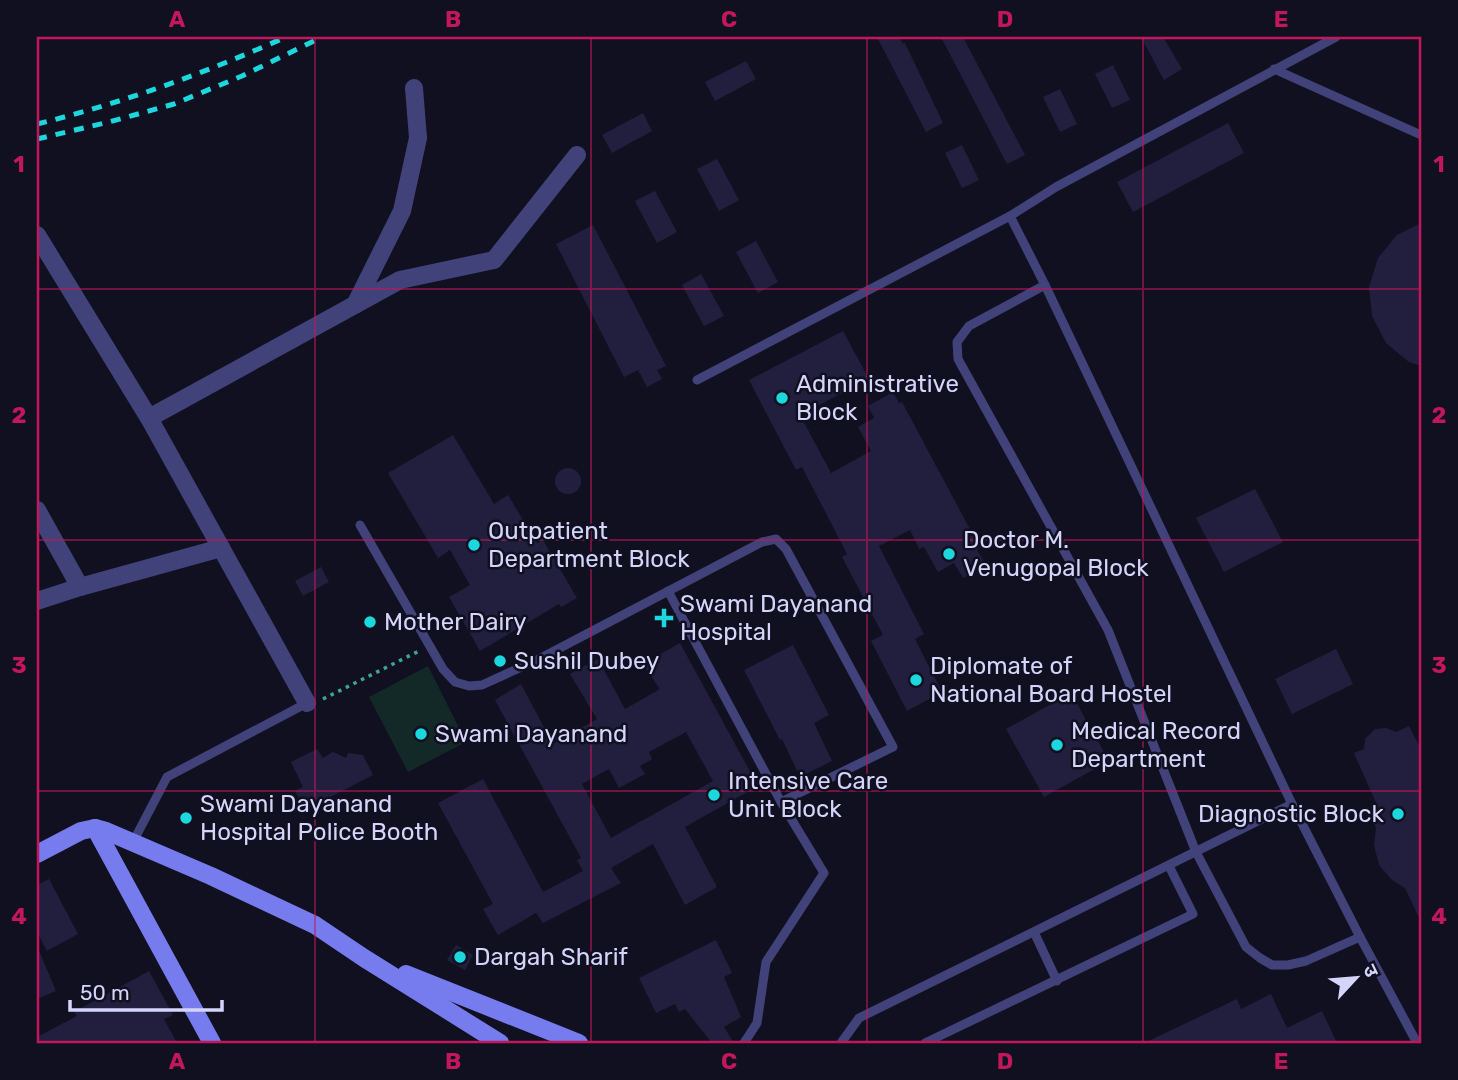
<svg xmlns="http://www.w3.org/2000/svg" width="1458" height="1080" font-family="Rubik,'Noto Sans Devanagari',sans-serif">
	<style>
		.green { fill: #132927 }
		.building { fill: #221e3e; fill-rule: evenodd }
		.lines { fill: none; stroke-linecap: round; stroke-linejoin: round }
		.path { stroke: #3da497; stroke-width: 3.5; stroke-dasharray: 3.5 5; stroke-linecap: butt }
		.lane { stroke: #404279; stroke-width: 9 }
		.street { stroke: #404279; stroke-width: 18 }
		.secondary { stroke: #767bee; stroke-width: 18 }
		.rail { stroke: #1cd7dd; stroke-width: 5; stroke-dasharray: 10 9; stroke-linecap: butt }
		.grid { fill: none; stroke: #c2185b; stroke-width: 2; stroke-opacity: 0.55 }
		.poi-dot { fill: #1cd7dd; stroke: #111020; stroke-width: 2.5 }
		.labels { text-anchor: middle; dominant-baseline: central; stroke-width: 5; stroke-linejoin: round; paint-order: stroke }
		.poi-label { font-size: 24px; fill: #d5d4fa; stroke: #111020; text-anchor: start }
		.neatline { fill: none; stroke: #c2185b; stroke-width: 2.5 }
		.grid-label { font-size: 23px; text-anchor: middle; font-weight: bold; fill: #c2185b }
	</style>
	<rect width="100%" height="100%" fill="#111020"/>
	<polygon class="green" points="428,666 466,742 408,772 369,697"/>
	<g class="building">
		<polygon points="877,37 899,37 903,44 905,43 943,123 926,132"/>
		<polygon points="941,37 963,37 1025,155 1007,164"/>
		<polygon points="1141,37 1163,37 1182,69 1164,80"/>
		<polygon points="746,61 756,79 715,101 705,82"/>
		<polygon points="1113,65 1130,100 1112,108 1095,74"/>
		<polygon points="1060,89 1077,124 1060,132 1043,97"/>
		<polygon points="643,113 652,131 612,153 602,135"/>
		<polygon points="1228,123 1244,153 1133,212 1117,182"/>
		<polygon points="962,145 979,180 962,188 945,153"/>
		<polygon points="717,159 739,200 719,211 697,169"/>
		<polygon points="655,191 677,232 657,243 635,201"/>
		<polygon points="1421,223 1421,366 1409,362 1386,343 1372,316 1369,287 1378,258 1397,235"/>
		<polygon points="593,225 666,366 657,370 662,379 647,387 638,370 624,377 556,244"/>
		<polygon points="756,241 778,282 758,293 736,252"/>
		<polygon points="701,274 724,316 704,326 682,285"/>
		<polygon points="843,331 869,379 800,415 831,473 871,451 858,427 874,418 868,406 893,392 899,403 902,402 980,548 977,550 987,566 963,578 954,563 938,572 924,547 919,549 910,530 879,546 924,634 915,639 941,690 934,694 935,696 907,711 871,641 883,635 842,557 847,554 802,467 796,470 749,380"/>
		<polygon points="453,435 494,504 508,495 537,543 543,540 577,598 561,607 559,604 480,651 449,597 470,585 450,550 438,558 388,473"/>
		<circle cx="568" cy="481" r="13"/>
		<polygon points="1255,489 1283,542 1224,572 1196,518"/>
		<polygon points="321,567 329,582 303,596 295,581"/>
		<path d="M680 643 758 786 685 827 717 887 685 905 653 844 611 868 621 883 543 923 536 913 498 935 483 909 493 904 438 803 483 779 543 892 583 871 577 860 581 858 495 700 521 684 553 744 597 719 570 674 598 659 625 709 660 689 643 664ZM686 732 713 781 611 838 582 784 609 769 619 788 645 774 640 766 652 759 649 752Z"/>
		<polygon points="793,645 829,715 814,723 832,761 800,777 782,739 780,740 744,670"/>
		<polygon points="1336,649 1353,684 1292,714 1275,679"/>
		<polygon points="1071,693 1109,761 1044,797 1006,729"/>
		<polygon points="1409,726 1421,749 1421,922 1405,888 1392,880 1379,865 1374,845 1376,828 1371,816 1380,812 1354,753 1364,749 1365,739 1375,729 1386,728 1396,732"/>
		<polygon points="317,749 323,758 333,752 346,758 348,753 363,755 373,775 305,810 295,791 303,787 291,762"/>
		<polygon points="49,879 78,934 47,951 37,932 37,885"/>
		<polygon points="716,940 732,973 724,977 741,1017 724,1027 734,1043 712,1043 685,1009 679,1012 675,1004 656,1013 639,978"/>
		<polygon points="456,945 473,955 465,970 447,960"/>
		<polygon points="37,946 56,991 37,999"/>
		<polygon points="149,971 173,1015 164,1019 177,1043 37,1043 37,1037 77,1016 74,1012"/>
		<polygon points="1271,994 1287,1028 1322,1011 1337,1043 1144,1043 1237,999 1241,1009"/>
	</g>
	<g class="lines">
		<polyline class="path" points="323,699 419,651"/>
		<g class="lane">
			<polyline points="1274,69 1421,135"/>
			<polyline points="1010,216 1045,285 1292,804"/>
			<polyline points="1045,285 969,326 957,342 958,359 1108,630 1196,852 1246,947 1260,958 1272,965 1288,965 1306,961 1360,937"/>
			<polyline points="697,380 1010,216 1056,187 1336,37"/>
			<polyline points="360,525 443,669 455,682 469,686 482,685 537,660 762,542 776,539 786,549 893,747 781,802"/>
			<polyline points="668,591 781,802 824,873 766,962 757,1023 744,1043"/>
			<polyline points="133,842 167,777 307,703"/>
			<polyline points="1034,932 1057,981"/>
			<polyline points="841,1043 859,1018 1292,804 1360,937 1417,1043"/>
			<polyline points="925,1043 1193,914 1169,866"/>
		</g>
		<g class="street">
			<polyline points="37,235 149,418"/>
			<polyline points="355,305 402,211 418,138 414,88"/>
			<polyline points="37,510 80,587"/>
			<polyline points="37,601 80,587 221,548"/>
			<polyline points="307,703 149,418 400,280 494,260 577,155"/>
		</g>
		<g class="secondary">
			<polyline points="95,828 212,1043"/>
			<polyline points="37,854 81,831 95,828 106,831 211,876 315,925 364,958 500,1043"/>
			<polyline points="406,974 579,1043"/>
		</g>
		<g class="rail">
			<path d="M37 124C123 103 205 73 286 37"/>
			<polyline points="37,139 109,122 174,104 242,76 322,37"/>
		</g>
	</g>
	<path class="grid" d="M315 37V1043M591 37V1043M867 37V1043M1143 37V1043M37 289H1421M37 540H1421M37 791H1421"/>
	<g class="poi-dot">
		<circle cx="782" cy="398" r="7"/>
		<circle cx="474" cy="545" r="7"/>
		<circle cx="949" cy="554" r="7"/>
		<path d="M660.5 607.5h7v7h7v7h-7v7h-7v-7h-7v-7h7z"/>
		<circle cx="370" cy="622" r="7"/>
		<circle cx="500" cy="661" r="7"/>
		<circle cx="916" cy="680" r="7"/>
		<circle cx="421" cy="734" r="7"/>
		<circle cx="1057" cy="745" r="7"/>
		<circle cx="714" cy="795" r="7"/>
		<circle cx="1398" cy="814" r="7"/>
		<circle cx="186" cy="818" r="7"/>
		<circle cx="460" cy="957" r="7"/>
	</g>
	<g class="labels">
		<g class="poi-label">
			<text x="796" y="384">Administrative<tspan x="796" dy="28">Block</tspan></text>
			<text x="488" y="531">Outpatient<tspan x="488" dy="28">Department Block</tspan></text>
			<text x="963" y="540">Doctor M.<tspan x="963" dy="28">Venugopal Block</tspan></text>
			<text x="680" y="604">Swami Dayanand<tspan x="680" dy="28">Hospital</tspan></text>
			<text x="384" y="622">Mother Dairy</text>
			<text x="514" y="661">Sushil Dubey</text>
			<text x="930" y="666">Diplomate of<tspan x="930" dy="28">National Board Hostel</tspan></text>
			<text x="1071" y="731">Medical Record<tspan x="1071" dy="28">Department</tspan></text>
			<text x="435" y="734">Swami Dayanand</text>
			<text x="728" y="781">Intensive Care<tspan x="728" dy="28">Unit Block</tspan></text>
			<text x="200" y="804">Swami Dayanand<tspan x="200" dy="28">Hospital Police Booth</tspan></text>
			<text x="1384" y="814" text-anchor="end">Diagnostic Block</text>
			<text x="474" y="957">Dargah Sharif</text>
		</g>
	</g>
	<rect width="1458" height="1080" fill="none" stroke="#111020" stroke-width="77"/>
	<g transform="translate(1356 978) rotate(64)" stroke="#111020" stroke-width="5" paint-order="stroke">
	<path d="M0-5L12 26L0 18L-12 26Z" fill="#d5d4fa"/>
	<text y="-10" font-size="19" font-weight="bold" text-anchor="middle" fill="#d5d4fa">उ</text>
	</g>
	<path d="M70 1000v10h152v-10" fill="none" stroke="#d5d4fa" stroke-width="3.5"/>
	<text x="80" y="1000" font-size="21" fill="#d5d4fa" stroke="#111020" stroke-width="5" paint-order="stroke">50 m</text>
	<rect x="38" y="38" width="1382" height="1004" class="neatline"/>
	<g class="grid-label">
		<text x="177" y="27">A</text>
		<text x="453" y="27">B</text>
		<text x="729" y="27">C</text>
		<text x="1005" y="27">D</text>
		<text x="1281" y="27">E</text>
		<text x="19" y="172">1</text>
		<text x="1439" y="172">1</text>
		<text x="19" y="423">2</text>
		<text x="1439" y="423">2</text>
		<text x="19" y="673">3</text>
		<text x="1439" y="673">3</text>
		<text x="19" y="924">4</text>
		<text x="1439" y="924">4</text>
		<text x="177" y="1069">A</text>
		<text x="453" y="1069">B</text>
		<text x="729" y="1069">C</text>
		<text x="1005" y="1069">D</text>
		<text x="1281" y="1069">E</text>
	</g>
</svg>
